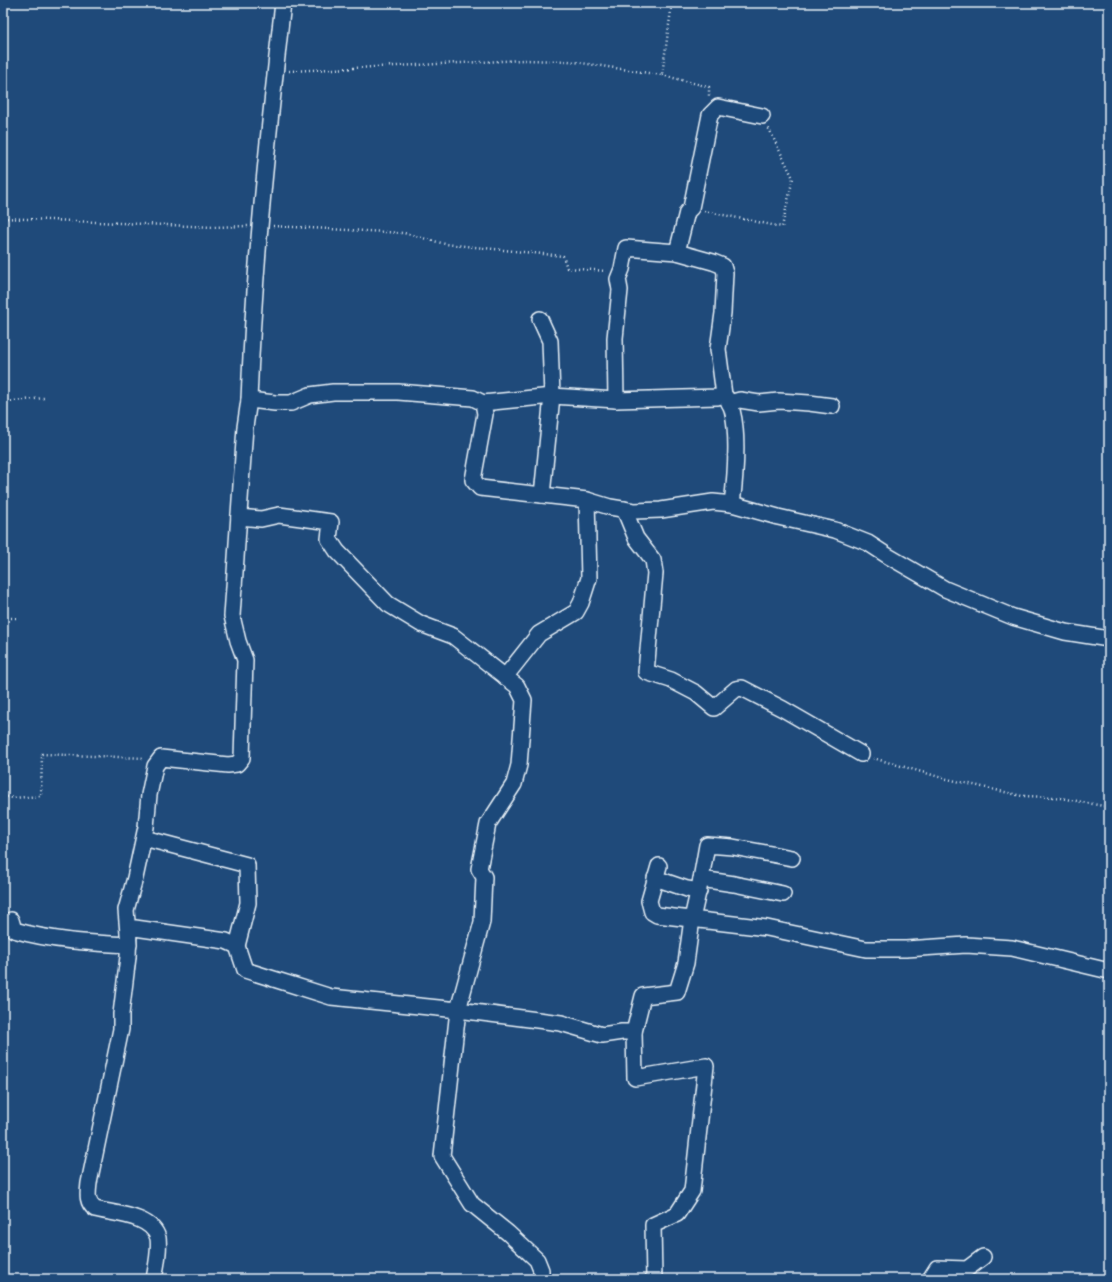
<svg xmlns="http://www.w3.org/2000/svg" width="1112" height="1282" font-family="'Playpen Sans',sans-serif">
	<style>
		.lines { fill: none; stroke-linecap: round; stroke-linejoin: round }
		.minor-casing { stroke: #e8f1f8; stroke-width: 18 }
		.path { stroke: #e8f1f8; stroke-width: 2.5; stroke-dasharray: 1 3; stroke-linecap: butt }
		.minor { stroke: #1f4a7a; stroke-width: 15 }
	</style>
	<rect width="100%" height="100%" fill="#1f4a7a"/>
	<filter id="ink" filterUnits="userSpaceOnUse"><feTurbulence type="fractalNoise" baseFrequency=".025" numOctaves="2"/><feDisplacementMap in="SourceGraphic" scale="8" xChannelSelector="R" yChannelSelector="G"/><feConvolveMatrix kernelMatrix="1 2 1 2 8 2 1 2 1" color-interpolation-filters="sRGB"/></filter>
	<g filter="url(#ink)">
		<g class="lines">
			<defs>
				<g id="minor">
					<path d="M677 252 713 262 723 266 725 273 723 313 718 349 724 395C742 411 735 480 732 504"/>
					<polyline points="540,319 550,341 552,396 542,495"/>
					<polyline points="724,395 717,397 616,400 615,338 620,290 618,279 622,269 626,248 677,252 687,212 691,208 710,115 718,107 762,116"/>
					<polyline points="249,400 275,403 291,403 310,395 333,392 398,392 473,398 483,403 485,414 473,480 480,488 587,500 610,507 634,511 661,510 713,502 732,504 778,517 835,530 868,543 888,556 945,589 1013,617 1065,632 1109,639"/>
					<polyline points="483,403 552,396 616,400"/>
					<polyline points="729,403 740,400 759,403 779,401 809,403 832,406"/>
					<polyline points="624,509 636,538 653,560 655,573 646,672 671,680 696,693 714,708 736,689 742,688 783,709 861,754"/>
					<polyline points="239,517 261,519 279,515 331,522 329,539 337,551 388,604 421,624 453,636 517,686 524,700 519,765 514,784 488,824 479,869 484,877 482,922 458,1010 442,1156 472,1204 508,1233 537,1260 541,1270 541,1279"/>
					<polyline points="505,677 539,634 576,612 581,603 589,578 587,500"/>
					<polyline points="144,838 247,865 248,903 237,946"/>
					<polyline points="659,866 649,901 652,912 657,915 767,928 866,949 906,949 966,945 1012,948 1109,971"/>
					<polyline points="655,878 687,889 699,891"/>
					<polyline points="701,879 734,884 783,894"/>
					<path d="M11 920 14 930C52 941 90 943 129 945L126 910 135 878 146 827 149 795 155 766 161 758 228 765 237 764 242 758 245 660 238 641 232 616 245 427 249 400C254 267 268 135 283 3"/>
					<path d="M154 1279C156 1267 160 1251 158 1238 152 1215 114 1214 95 1209 86 1202 88 1193 89 1183L121 1029V1014L128 957 129 929 135 928 226 941 237 946 245 970 331 997 458 1010 561 1023 602 1035 622 1032H634"/>
					<polyline points="654,1279 653,1225 677,1214 692,1191 706,1066 635,1078 634,1032 643,996 677,992 686,963 692,919 701,879 707,845 733,847 792,858"/>
					<polyline points="930,1279 937,1268 967,1269 983,1257"/>
				</g>
			</defs>
			<use href="#minor" class="minor-casing"/>
			<g class="path">
				<polyline points="289,71 524,60 568,61 662,75 672,3"/>
				<polyline points="662,75 709,87 709,98"/>
				<polyline points="704,211 782,227 793,178 768,127"/>
				<polyline points="3,218 214,227 248,226"/>
				<polyline points="273,226 404,233 445,244 563,256 567,268 607,271"/>
				<polyline points="3,402 44,398"/>
				<polyline points="3,618 19,618"/>
				<polyline points="873,758 943,778 1022,796 1055,797 1109,807"/>
				<polyline points="3,796 13,798 41,796 42,754 145,758"/>
			</g>
			<use href="#minor" class="minor"/>
		</g>
	</g>
	<rect width="1112" height="1282" fill="none" stroke="#1f4a7a" stroke-width="16"/>
	<rect x="8" y="8" width="1096" height="1266" fill="none" stroke="#e8f1f8" stroke-width="1.5" filter="url(#ink)"/>
</svg>
